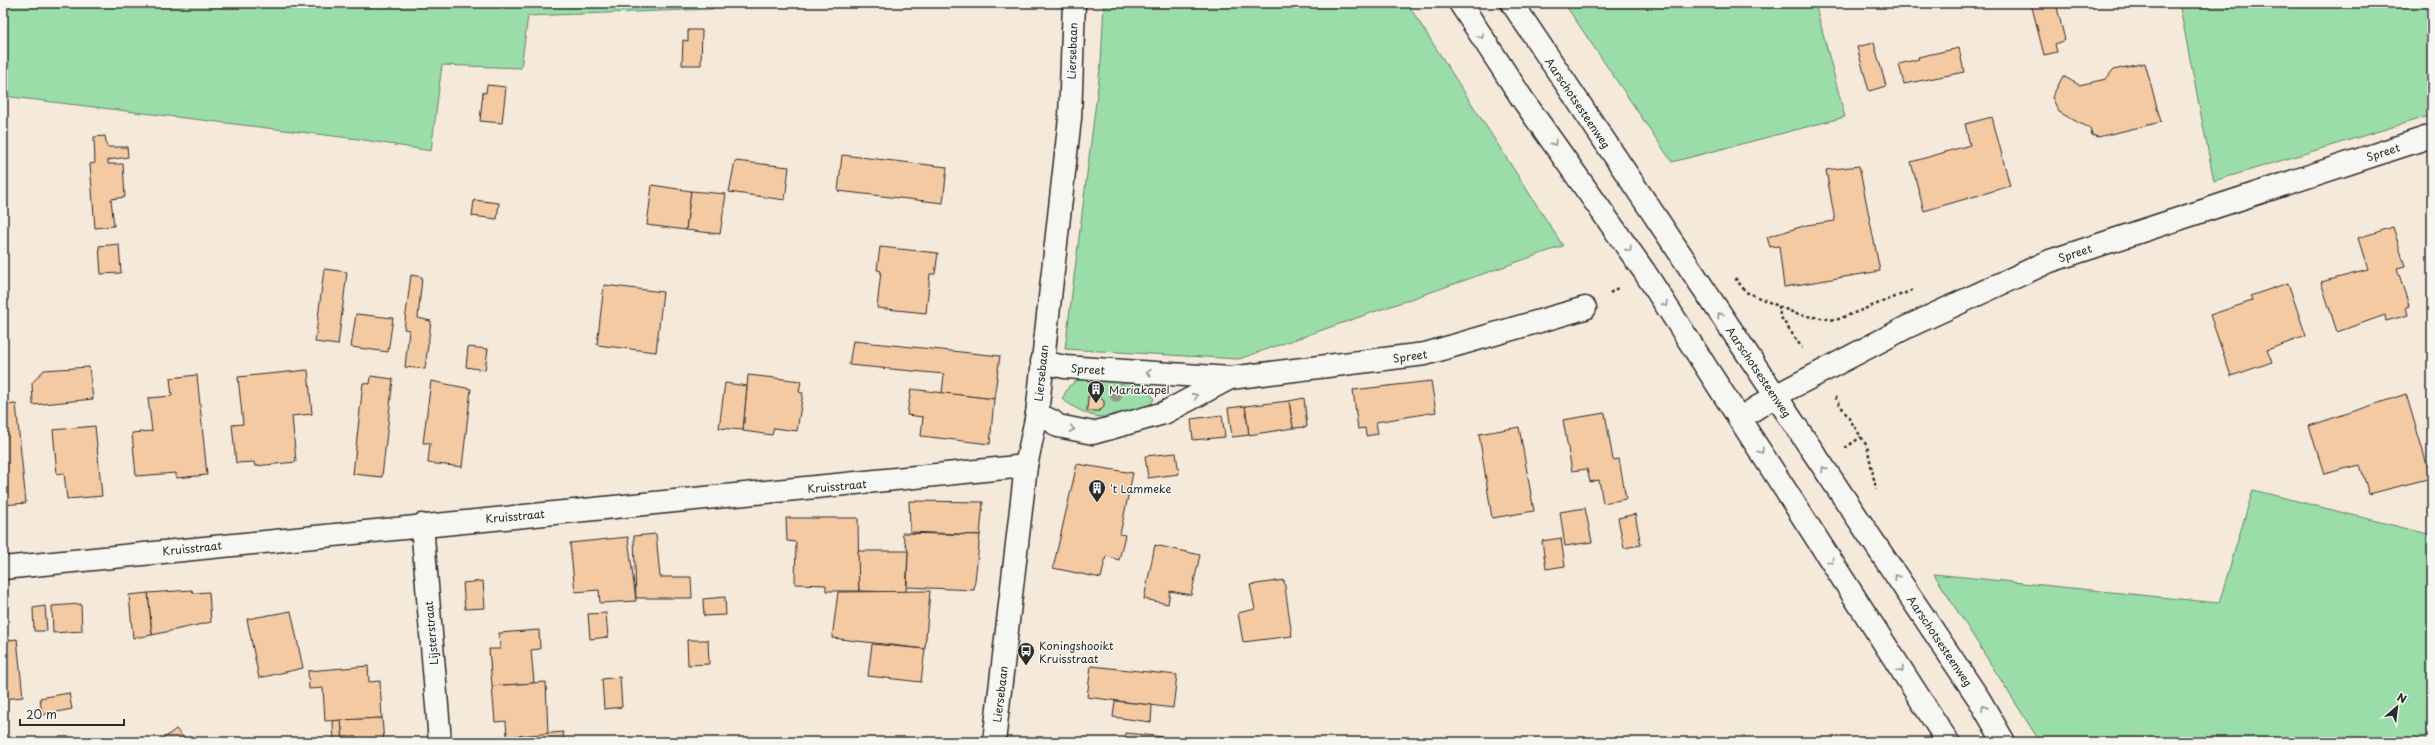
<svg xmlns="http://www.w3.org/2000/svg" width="2435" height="745" font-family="'Playpen Sans',sans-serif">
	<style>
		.green { fill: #9adda8; stroke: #62846a }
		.building { fill: #f4caa3; stroke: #2b2b2b }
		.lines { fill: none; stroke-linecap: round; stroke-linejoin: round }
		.minor-casing { stroke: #2b2b2b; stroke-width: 25 }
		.tertiary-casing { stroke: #2b2b2b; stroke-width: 25 }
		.primary-casing { stroke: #2b2b2b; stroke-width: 25 }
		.path { stroke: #2b2b2b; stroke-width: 2.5; stroke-dasharray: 3 3; stroke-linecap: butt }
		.minor { stroke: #f6f6f2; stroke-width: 22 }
		.tertiary { stroke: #f6f6f2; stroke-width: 22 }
		.primary { stroke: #f6f6f2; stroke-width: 22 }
		.tree { fill: #95998b }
		.oneway { stroke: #90908e }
		.labels { text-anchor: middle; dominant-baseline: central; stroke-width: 3; stroke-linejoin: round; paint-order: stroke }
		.street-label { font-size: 11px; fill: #2b2b2b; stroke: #f6f6f2 }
		.poi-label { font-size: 11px; fill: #2b2b2b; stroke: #f6f6f2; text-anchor: start }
	</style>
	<rect width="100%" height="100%" fill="#f5e9da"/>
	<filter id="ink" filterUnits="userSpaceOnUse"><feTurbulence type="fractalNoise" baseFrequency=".025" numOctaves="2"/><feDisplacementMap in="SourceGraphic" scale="8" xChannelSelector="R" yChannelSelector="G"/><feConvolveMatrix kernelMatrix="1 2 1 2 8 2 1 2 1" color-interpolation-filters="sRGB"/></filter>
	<g filter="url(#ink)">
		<g class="green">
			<polygon points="3,3 713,3 713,9 528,16 521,68 442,65 431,151 358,139 3,96"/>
			<polygon points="1104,3 1407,3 1563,246 1239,359 1065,349 1101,62"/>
			<polygon points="1564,3 1815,3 1845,117 1672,162"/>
			<polygon points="2179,3 2432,3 2432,115 2214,181"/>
			<path d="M1084 376C1107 376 1143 376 1154 399L1150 406C1109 418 1100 426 1062 399L1069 386Z"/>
			<polygon points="2253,490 2432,535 2432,742 2040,742 1934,574 2219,603"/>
		</g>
		<g class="building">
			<polygon points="2031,3 2056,3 2065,40 2055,44 2057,52 2044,55"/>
			<polygon points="688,30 702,30 701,65 682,65 683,40 688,41"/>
			<polygon points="1874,43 1886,86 1869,91 1857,47"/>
			<polygon points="1959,48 1964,72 1904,84 1899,64 1919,59 1918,57"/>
			<polygon points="2145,63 2161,122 2098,137 2092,135 2090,129 2059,112 2052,97 2063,76 2079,85 2106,79 2113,70"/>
			<polygon points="487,85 506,87 502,123 480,121 483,92 486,93"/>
			<polygon points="1992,117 2010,186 1924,211 1911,162 1970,145 1965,124"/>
			<polygon points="105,136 107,147 127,147 128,157 108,160 108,164 123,164 125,197 111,199 114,226 95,228 90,164 95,163 94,137"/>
			<polygon points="842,155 947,167 943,203 838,191"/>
			<polygon points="735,161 789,167 785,200 729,192"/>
			<polygon points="1859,166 1880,271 1784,287 1779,246 1770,247 1767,237 1807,225 1835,221 1826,170"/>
			<polygon points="652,185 691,191 686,230 647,225"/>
			<polygon points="691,191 726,194 720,234 686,230"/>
			<polygon points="474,200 499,203 497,219 472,216"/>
			<polygon points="2393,227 2405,266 2397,268 2409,306 2406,307 2408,315 2386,321 2385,315 2337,332 2321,282 2368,270 2358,238"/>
			<polygon points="119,244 121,273 101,274 99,246"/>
			<polygon points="880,247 938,253 935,274 930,274 926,313 877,308 881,271 877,270"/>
			<polygon points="324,269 347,272 338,345 315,342"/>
			<polygon points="411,275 422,277 418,318 431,321 425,369 405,367 409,330 404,329"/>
			<polygon points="2288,283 2306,336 2267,350 2272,362 2231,376 2210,315 2252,301 2250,296"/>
			<polygon points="604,285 663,292 656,352 597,345"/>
			<polygon points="356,314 393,318 388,352 351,347"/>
			<polygon points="853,341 1000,356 994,399 942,393 944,374 849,365"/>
			<polygon points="468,347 488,349 485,370 466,367"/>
			<polygon points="89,367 93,399 33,405 32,383 44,370"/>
			<polygon points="308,370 312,414 292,416 296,462 255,466 254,462 236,463 232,425 243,424 238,377"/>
			<polygon points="197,375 207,475 176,478 176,473 136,476 132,433 152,431 148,398 172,396 170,378"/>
			<polygon points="748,375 801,381 799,392 803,393 797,431 774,428 772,435 743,431"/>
			<polygon points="371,376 393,379 382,477 353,474 363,383 370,384"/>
			<polygon points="431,381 471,389 462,467 428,463 430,443 423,443"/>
			<polygon points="1431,381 1436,412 1376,422 1378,434 1366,436 1365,428 1358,429 1353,390"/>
			<polygon points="725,383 747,386 743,430 719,428"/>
			<polygon points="911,389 994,399 990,444 921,436 923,417 907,415"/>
			<polygon points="2406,394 2431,478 2369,494 2360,465 2324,474 2309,426"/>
			<polygon points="1088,396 1099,397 1104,401 1104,407 1099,411 1087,411"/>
			<polygon points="1304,398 1307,427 1293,428 1289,401"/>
			<polygon points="1289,401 1293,428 1249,435 1245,406"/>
			<polygon points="16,404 26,503 3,505 3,405"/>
			<polygon points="1245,406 1249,435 1232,437 1228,408"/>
			<polygon points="1605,413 1613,460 1619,459 1626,499 1603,503 1599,480 1590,482 1587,469 1572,471 1563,420"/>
			<polygon points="1222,415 1225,437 1193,440 1191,419"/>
			<polygon points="95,426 102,496 67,499 64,473 57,474 53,430"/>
			<polygon points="1519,427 1534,511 1492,518 1479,434"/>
			<polygon points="1176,453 1179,474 1148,478 1145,456"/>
			<polygon points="1077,464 1133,473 1120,534 1125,535 1119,560 1106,556 1101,578 1053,568"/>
			<polygon points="909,501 983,502 980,535 910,532"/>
			<polygon points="1585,508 1592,542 1565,546 1560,512"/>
			<polygon points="1635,514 1641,545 1624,548 1618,518"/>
			<polygon points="786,518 858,518 859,591 826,591 826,585 795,584 796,542 787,541"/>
			<polygon points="902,533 980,535 974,590 907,587 908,551"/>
			<polygon points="656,534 660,577 691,577 692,598 636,598 634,536"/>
			<polygon points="628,537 636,601 600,603 599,590 575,592 570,543"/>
			<polygon points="1561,538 1565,566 1546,569 1542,541"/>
			<polygon points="1155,545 1200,555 1191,595 1170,591 1168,604 1144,599"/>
			<polygon points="858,551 908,551 906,592 859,591"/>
			<polygon points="1284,580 1292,636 1243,642 1238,613 1255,609 1250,585"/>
			<polygon points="483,581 485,608 465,609 463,583"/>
			<polygon points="192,590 193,593 209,592 211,622 152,635 148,593"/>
			<polygon points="930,591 925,649 832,638 838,592"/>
			<polygon points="148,593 152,635 133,638 129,595"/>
			<polygon points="725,597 726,615 704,616 703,599"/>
			<polygon points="81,604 82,631 53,633 52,606"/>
			<polygon points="45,606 47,631 34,631 33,608"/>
			<polygon points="291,611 303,668 259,678 247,619"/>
			<polygon points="606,613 608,637 590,639 588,614"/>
			<polygon points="539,630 540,649 531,650 534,683 492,686 489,649 500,649 499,633"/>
			<polygon points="17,639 23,697 3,699 3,641"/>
			<polygon points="687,640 708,640 709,664 688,665"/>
			<polygon points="872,644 925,649 921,682 868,676"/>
			<polygon points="368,666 369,682 380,681 382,718 325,721 323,688 309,689 308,671"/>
			<polygon points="1091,666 1177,675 1173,708 1087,697"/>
			<polygon points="620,677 622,707 604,709 602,679"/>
			<polygon points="546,682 548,734 507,737 506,721 495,722 492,686"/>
			<polygon points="69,693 72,709 42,715 40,698"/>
			<polygon points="1115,701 1152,705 1151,722 1113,717"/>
			<polygon points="382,718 384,742 343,742 341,720"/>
			<polygon points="341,720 343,742 334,742 333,721"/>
			<polygon points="176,729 187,742 159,742"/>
			<polygon points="563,732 564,742 508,742 507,737"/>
			<polygon points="1126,733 1174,738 1174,742 1125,742"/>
		</g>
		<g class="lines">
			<defs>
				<g id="minor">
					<polyline points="1042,362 1065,367 1230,378 1425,354 1585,308"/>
					<polyline points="1037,414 1052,421 1058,426 1093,433 1164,413 1230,378"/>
					<polyline points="1739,419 1775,396 1907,327 2050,261 2432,136"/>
					<polyline points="422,525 440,742"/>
					<polyline points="3,568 1026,466"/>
				</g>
				<polyline id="tertiary" points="994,742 1026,466 1037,414 1070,118 1074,3"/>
				<g id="primary">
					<polyline points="1460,3 1523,100 1644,271 1948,742"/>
					<polyline points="1512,3 1979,699 2004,742"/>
				</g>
			</defs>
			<use href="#minor" class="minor-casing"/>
			<use href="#tertiary" class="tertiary-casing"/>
			<use href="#primary" class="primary-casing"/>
			<g class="path">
				<polyline points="1735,278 1746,292 1799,315 1836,320 1913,290"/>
				<polyline points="1610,293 1619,287"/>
				<polyline points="1779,306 1780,316 1802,348"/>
				<polyline points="1835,397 1867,446 1876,489"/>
				<polyline points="1845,448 1861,437"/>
			</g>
			<use href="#minor" class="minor"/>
			<use href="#tertiary" class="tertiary"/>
			<use href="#primary" class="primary"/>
		</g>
		<circle class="tree" cx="1116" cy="396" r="6"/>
		<defs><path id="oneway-chevron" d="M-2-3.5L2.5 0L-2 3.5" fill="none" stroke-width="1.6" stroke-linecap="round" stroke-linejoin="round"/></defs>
		<g class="oneway">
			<use href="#oneway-chevron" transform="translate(1481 36) rotate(57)"/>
			<use href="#oneway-chevron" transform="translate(1554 143) rotate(55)"/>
			<use href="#oneway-chevron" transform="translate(1629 249) rotate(55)"/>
			<use href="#oneway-chevron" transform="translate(1665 304) rotate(57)"/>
			<use href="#oneway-chevron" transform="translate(1720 315) rotate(-124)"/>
			<use href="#oneway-chevron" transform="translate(1149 373) rotate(-176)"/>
			<use href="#oneway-chevron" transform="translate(1195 396) rotate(-28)"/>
			<use href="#oneway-chevron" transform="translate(1072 429) rotate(11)"/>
			<use href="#oneway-chevron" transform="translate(1761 451) rotate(57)"/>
			<use href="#oneway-chevron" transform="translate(1824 469) rotate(-124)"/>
			<use href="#oneway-chevron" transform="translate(1831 561) rotate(57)"/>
			<use href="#oneway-chevron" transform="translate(1897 577) rotate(-124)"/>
			<use href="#oneway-chevron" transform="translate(1901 670) rotate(57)"/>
			<use href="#oneway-chevron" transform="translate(1984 708) rotate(-120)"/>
		</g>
	</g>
	<defs>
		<symbol id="building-pin" viewBox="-11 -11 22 30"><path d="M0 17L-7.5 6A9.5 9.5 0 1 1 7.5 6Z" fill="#2b2b2b" stroke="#f6f6f2"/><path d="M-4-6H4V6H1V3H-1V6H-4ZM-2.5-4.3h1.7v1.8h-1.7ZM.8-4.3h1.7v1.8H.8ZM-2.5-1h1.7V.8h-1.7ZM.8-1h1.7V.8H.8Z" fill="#fff"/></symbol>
		<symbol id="bus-pin" viewBox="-11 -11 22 30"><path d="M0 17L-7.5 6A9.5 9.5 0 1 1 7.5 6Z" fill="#2b2b2b" stroke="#f6f6f2"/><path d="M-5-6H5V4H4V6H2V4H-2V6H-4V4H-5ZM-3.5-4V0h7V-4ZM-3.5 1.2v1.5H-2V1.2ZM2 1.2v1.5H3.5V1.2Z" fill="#fff"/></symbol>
	</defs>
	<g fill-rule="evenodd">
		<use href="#building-pin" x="1086" y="379" width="20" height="27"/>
		<use href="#building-pin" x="1087" y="478" width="20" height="27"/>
		<use href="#bus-pin" x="1016" y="641" width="20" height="27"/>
	</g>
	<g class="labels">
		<g class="street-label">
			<text transform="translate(1072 51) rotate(-88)">Liersebaan</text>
			<text transform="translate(1578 103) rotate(56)">Aarschotsesteenweg</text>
			<text transform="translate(2383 152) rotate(-18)">Spreet</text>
			<text transform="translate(2075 253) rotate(-18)">Spreet</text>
			<text transform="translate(1410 356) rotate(-8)">Spreet</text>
			<text transform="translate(1088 369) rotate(4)">Spreet</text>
			<text transform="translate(1759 372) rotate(56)">Aarschotsesteenweg</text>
			<text transform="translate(1041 373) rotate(-84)">Liersebaan</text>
			<text transform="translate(837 486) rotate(-5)">Kruisstraat</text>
			<text transform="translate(515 516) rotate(-5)">Kruisstraat</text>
			<text transform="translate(192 548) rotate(-6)">Kruisstraat</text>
			<text transform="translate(431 633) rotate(-95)">Lijsterstraat</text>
			<text transform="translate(1940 641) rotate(56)">Aarschotsesteenweg</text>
			<text transform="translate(1000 694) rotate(-83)">Liersebaan</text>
		</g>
		<g class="poi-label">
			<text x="1109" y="389">Mariakapel</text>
			<text x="1110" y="488">'t Lammeke</text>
			<text x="1039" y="645">Koningshooikt<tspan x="1039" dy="13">Kruisstraat</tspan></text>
		</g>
	</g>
	<rect width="2435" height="745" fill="none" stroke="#f6f6f2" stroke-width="16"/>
	<rect x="8" y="8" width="2419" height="729" fill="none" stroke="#2b2b2b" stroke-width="1.5" filter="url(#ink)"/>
	<g transform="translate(2397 707) rotate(28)" stroke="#f6f6f2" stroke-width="3" paint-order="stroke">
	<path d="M0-3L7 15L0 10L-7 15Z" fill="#2b2b2b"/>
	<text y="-6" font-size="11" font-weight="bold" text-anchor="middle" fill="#2b2b2b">N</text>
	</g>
	<path d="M20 719v6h104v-6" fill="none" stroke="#2b2b2b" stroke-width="2"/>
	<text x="26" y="719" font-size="12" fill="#2b2b2b" stroke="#f6f6f2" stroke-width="3" paint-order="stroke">20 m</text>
</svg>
